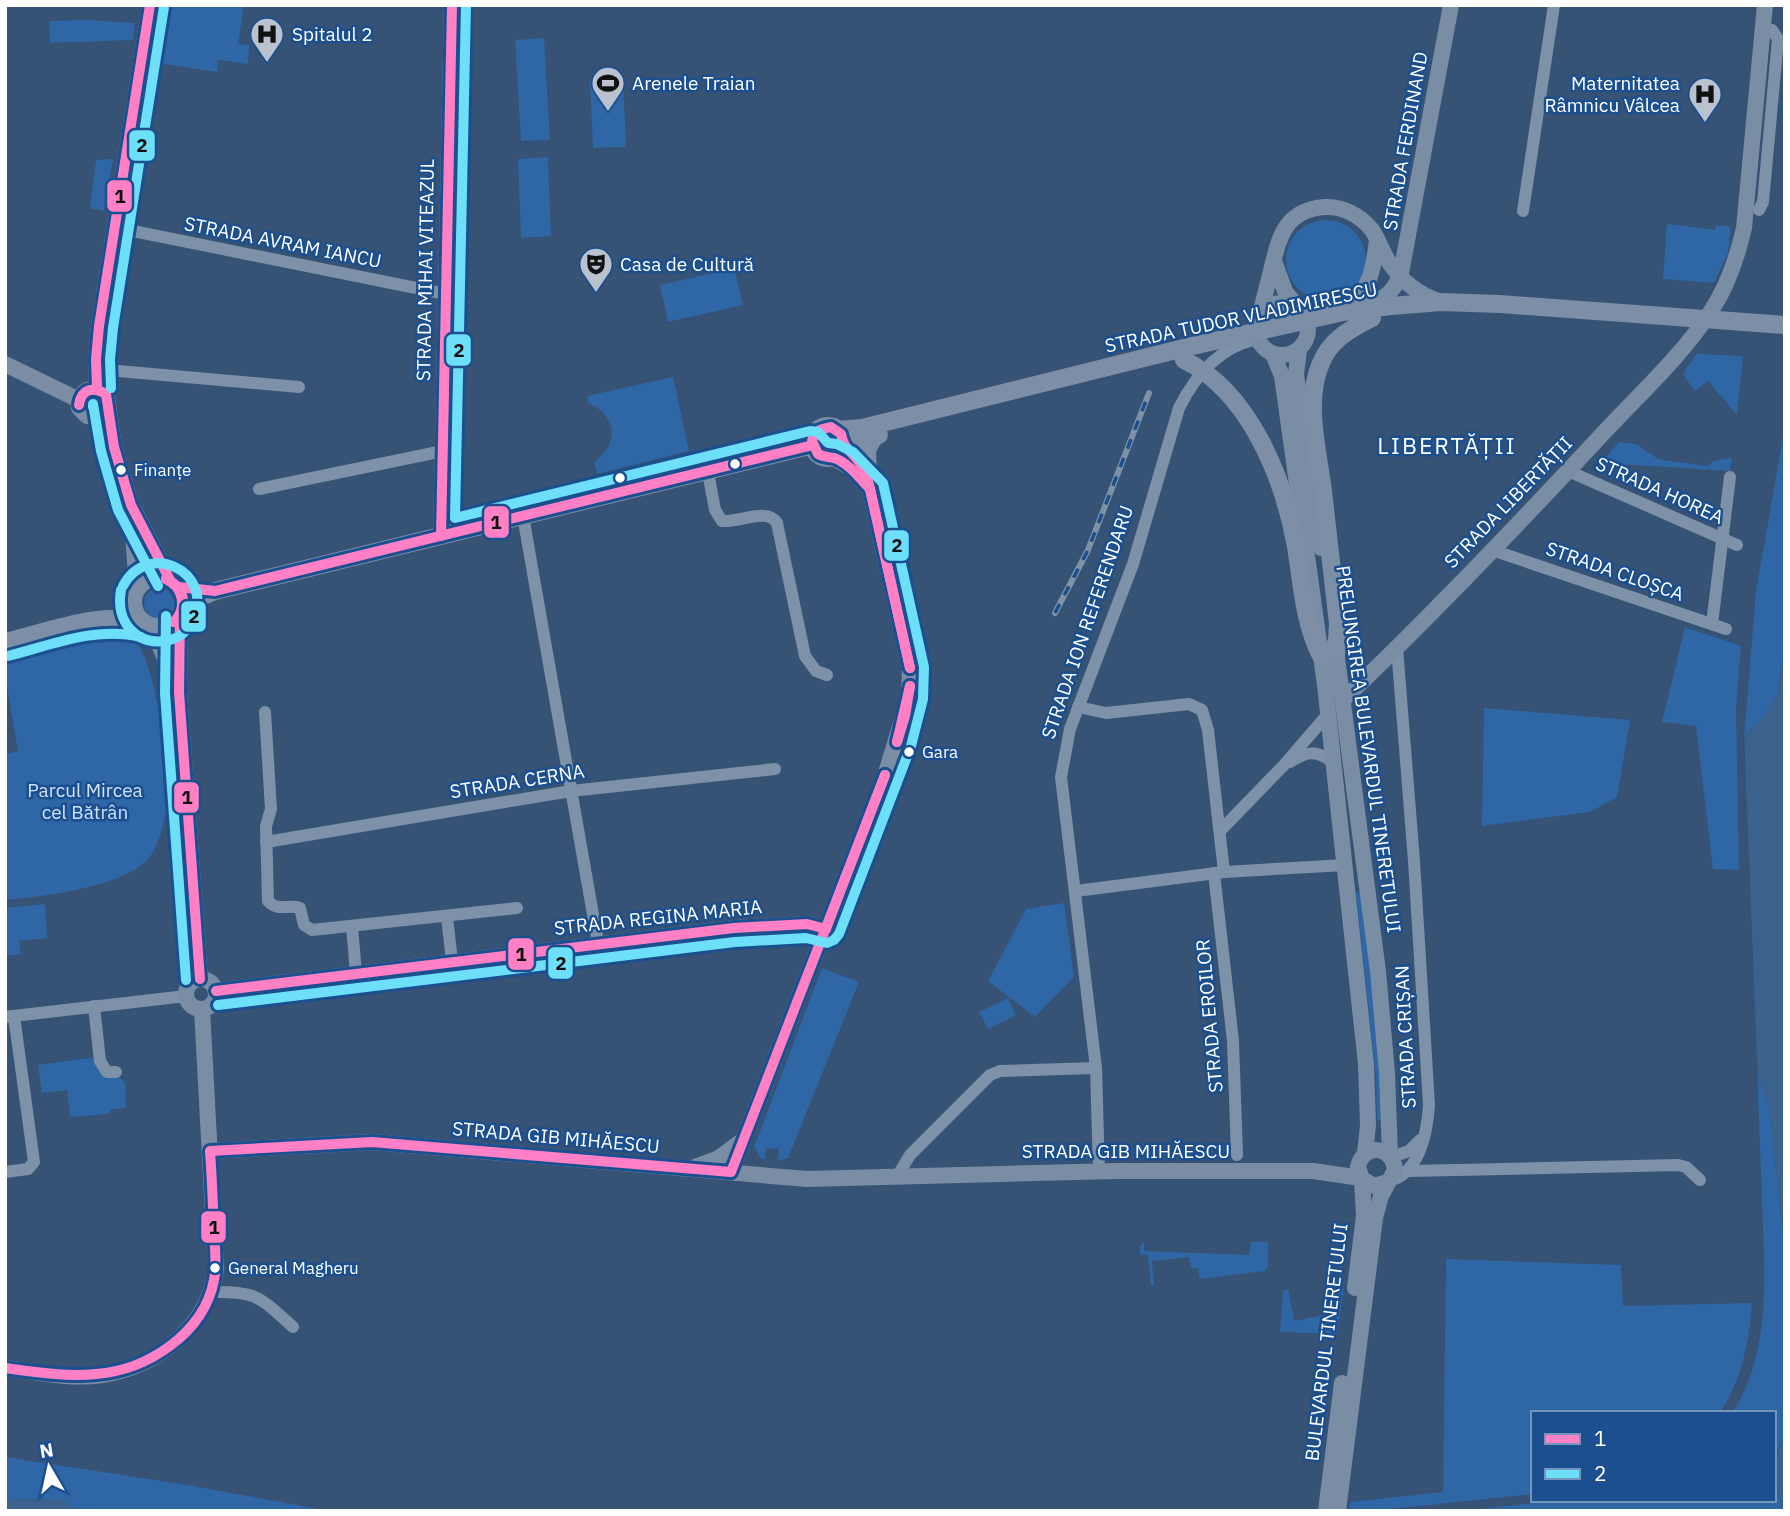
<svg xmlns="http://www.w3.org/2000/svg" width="1790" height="1516" font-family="'IBM Plex Sans',sans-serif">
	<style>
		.green { fill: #2f66a5 }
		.water { fill: #3b618d }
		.pier { fill: #365274 }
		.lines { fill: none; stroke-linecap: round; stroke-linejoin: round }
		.street { stroke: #7d92a8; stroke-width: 12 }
		.secondary { stroke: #798da4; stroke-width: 16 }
		.primary { stroke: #7d8ea7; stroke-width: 18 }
		.rail-casing { stroke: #7e92a7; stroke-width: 6 }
		.rail { stroke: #1b4f8f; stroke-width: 3.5; stroke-dasharray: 10; stroke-linecap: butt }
		.bus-1-casing { stroke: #1b4f8f; stroke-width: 16 }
		.bus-2-casing { stroke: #1b4f8f; stroke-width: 16 }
		.bus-1 { stroke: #ff80c5; stroke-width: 10 }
		.bus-2 { stroke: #6ddff8; stroke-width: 10 }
		.bus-dot { fill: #fff; stroke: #1b4f8f; stroke-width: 2.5 }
		.labels { text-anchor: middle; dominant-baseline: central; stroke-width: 5; stroke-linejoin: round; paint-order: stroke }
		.bus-label { font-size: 17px; fill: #fff; stroke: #1b4f8f; text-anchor: start }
		.poi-label { font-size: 19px; fill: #fff; stroke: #1b4f8f; text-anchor: start }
		.street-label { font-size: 19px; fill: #fff; stroke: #1b4f8f }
		.park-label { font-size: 19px; fill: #cfe3fa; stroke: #1b4f8f }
		.quarter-label { font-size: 23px; letter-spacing: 2px; fill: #fff; stroke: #1b4f8f }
		.line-badge { stroke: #1b4f8f; stroke-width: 2.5 }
		.pale-badge-label { font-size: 19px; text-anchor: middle; font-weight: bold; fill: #111 }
	</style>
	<rect width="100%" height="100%" fill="#365274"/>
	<g class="green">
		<polygon points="160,5 244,5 238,44 249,45 248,64 218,60 217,72 151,62"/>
		<polygon points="87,20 135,23 133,40 50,43 49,21"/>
		<polygon points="544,38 550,140 521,141 515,40"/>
		<polygon points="623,78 626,147 593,148 590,80"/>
		<polygon points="548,157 551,236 521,238 518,159"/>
		<polygon points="113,159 104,211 90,208 96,160"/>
		<circle cx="1326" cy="260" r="40"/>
		<polygon points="1667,224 1715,230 1716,225 1731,227 1728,253 1714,283 1663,279"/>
		<polygon points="734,268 743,305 668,322 660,285"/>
		<polygon points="1697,354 1743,356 1737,415 1708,381 1695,391 1684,376 1685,370"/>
		<path d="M673 377 689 451 597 474 594 462C620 444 617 415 588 403L587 396Z"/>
		<polygon points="1785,426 1785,648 1777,695 1765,715 1744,737 1756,591"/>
		<polygon points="1619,442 1636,444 1658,459 1663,460 1708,466 1713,461 1732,458 1730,471 1603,463 1604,459"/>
		<circle cx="159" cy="603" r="15"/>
		<polygon points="1685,627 1741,646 1736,707 1739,870 1713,869 1696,726 1662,722"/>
		<path d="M106 632C114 633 125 632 132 637 157 656 171 780 166 811 163 828 158 848 147 860 122 887 41 897 5 900V754L18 751 5 675V659L50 645Z"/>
		<polygon points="1484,708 1630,720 1617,797 1590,812 1482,826"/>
		<polygon points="1361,892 1382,1076 1382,1120 1377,1120 1376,1076 1356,893"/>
		<polygon points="1064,903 1074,977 1035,1017 988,981 1026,909"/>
		<polygon points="45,904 47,938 19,941 21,954 5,956 5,908"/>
		<polygon points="822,968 859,982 788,1158 778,1161 779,1149 766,1148 765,1159 761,1159 754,1147"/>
		<polygon points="1008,998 1016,1015 988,1029 979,1012"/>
		<polygon points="96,1057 99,1070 107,1077 119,1077 125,1082 126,1108 112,1109 108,1114 70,1117 67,1090 42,1093 38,1065"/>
		<path d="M1757 1071 1770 1111 1785 1253V1434L1774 1459V1413H1732C1773 1352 1764 1268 1762 1199 1760 1156 1759 1113 1757 1071Z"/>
		<polygon points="1144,1241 1144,1251 1249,1255 1251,1242 1268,1242 1268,1267 1265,1271 1200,1279 1198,1268 1191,1268 1189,1257 1152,1261 1154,1286 1151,1286 1148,1255 1140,1254 1140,1247"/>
		<path d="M1446 1259 1621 1265 1623 1306 1752 1303C1749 1342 1742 1380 1720 1413H1533V1494L1371 1511H1350V1502L1443 1492Z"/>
		<path d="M1344 1287 1337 1334 1280 1332 1283 1290 1288 1289 1294 1321 1334 1313C1334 1302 1334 1294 1344 1287Z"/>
		<path d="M5 1457 181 1484 330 1511H77C61 1494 26 1500 5 1500Z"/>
		<polygon points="1774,1480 1783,1511 1458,1511 1565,1500 1774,1500"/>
	</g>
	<g class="water">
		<polygon points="1785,648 1785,1253 1770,1111 1757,1071 1744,737 1765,715 1777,695"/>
		<path d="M1785 1434V1511H1783C1773 1476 1771 1468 1785 1434Z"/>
		<polygon points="47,1499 65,1501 77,1511 5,1511 5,1500"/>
	</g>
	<polygon class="pier" points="1744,731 1744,737 1758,1084 1754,1071 1740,737"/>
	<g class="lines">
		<g class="street">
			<polyline points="1759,210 1763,202 1778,39 1772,30"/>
			<polyline points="1523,211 1554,5"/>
			<polyline points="113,227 446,294"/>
			<polyline points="96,369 299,387"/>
			<polyline points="1568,471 1737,545"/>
			<path d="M708 472 715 510 722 521C738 523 767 507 777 523L805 656 816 671 827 675"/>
			<polyline points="259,489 443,451"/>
			<polyline points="523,516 598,943"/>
			<polyline points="1492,550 1726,629"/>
			<polyline points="1712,624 1730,477"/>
			<polyline points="1078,707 1106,713 1189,704 1202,710 1208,730 1224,872"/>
			<path d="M265 712 271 809 266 826 268 901C278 912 288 904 300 908L304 925 312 930 517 908"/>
			<path d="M1290 762C1307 751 1316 750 1333 762"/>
			<polyline points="1220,831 1284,765 1328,714"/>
			<polyline points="266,842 571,791 775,769"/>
			<polyline points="1214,873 1233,1041 1237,1155"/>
			<polyline points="1076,891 1224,872 1345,865"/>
			<polyline points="447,917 452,961"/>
			<polyline points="352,927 356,973"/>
			<polyline points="94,1006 100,1061 107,1072 116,1072"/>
			<polyline points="5,1017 186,996"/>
			<polyline points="1392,1157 1409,1151 1420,1140"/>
			<path d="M1099 1171 1096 1068 1061 777 1070 729 1133 564 1179 408C1195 376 1218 348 1254 340"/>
			<polyline points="1409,1171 1678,1165 1686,1167 1700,1180"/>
			<polyline points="5,1172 28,1169 34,1162 14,1016"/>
			<polyline points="898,1175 910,1155 990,1075 1000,1071 1096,1068"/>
			<path d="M1389 1181C1420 1173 1427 1133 1429 1105L1414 861 1397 648"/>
			<path d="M211 1292C258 1291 259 1297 293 1327"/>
		</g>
		<g class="secondary">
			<polyline points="1274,261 1285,291 1298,308"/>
			<circle cx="1282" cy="329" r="26"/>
			<path d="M1366 305C1385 299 1394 292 1401 273L1451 5"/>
			<path d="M1348 308C1370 290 1374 267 1377 239"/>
			<path d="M1259 318C1263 302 1267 287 1271 271 1279 238 1284 210 1325 207 1343 206 1361 216 1372 230 1378 239 1382 250 1387 259 1400 281 1417 294 1441 302"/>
			<polyline points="1299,350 1296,374 1321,548"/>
			<polyline points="1273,354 1282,376 1325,685 1366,1064 1368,1125 1365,1153"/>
			<polyline points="5,364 79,400"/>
			<polyline points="97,388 96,359 99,326 150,5"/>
			<path d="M107 409 98 417 87 416 79 408C77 389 96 382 107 398L114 447 131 505 137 588"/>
			<polyline points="832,457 851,468 864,482"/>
			<polyline points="134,510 170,580"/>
			<polyline points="441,536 452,5"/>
			<polyline points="180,616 179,692 200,979"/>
			<polyline points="152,627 176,686"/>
			<polyline points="1335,643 1378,971 1387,1073 1390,1155"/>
			<path d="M1343 700C1430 617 1513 530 1595 442 1634 399 1679 360 1711 311 1728 286 1737 258 1744 228L1765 5"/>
			<circle cx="201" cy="994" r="15"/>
			<polyline points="216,991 734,928 807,924 826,929"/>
			<polyline points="210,1151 372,1142 807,1179 1116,1171 1313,1171 1361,1178"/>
			<polyline points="695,1167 719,1158 739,1143"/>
			<polyline points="731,1172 886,773 909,697 910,668 868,481 862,466 843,445"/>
			<polyline points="1355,1288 1364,1216 1362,1179"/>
			<path d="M5 1368C37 1372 71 1380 102 1375 157 1367 210 1325 216 1268L202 1009"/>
			<polyline points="1326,1511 1342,1383"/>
			<path d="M1338 1511 1375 1218 1381 1196 1395 1170C1393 1145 1363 1143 1358 1167L1362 1179 1374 1186 1388 1182"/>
		</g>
		<g class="primary">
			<path d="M1184 360C1250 392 1284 479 1296 547 1302 584 1304 623 1321 656"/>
			<circle cx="828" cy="442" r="16"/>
			<polyline points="838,430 862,428 1188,347 1343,312 1391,306 1441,302 1500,304 1785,325"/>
			<polyline points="844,444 879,435"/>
			<polyline points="868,481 867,450 874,437"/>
			<circle cx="158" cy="602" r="25"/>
			<polyline points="183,609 196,599 215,591 813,445"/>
			<path d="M5 642C45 633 105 609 144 623"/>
			<path d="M1336 655 1338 624C1333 580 1328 535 1323 491 1318 451 1304 401 1321 363 1330 340 1350 329 1372 318"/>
		</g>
		<defs>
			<polyline id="rail" points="1055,613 1088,550 1149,393"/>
		</defs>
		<use href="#rail" class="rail-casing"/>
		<use href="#rail" class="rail"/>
		<defs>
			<g id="bus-1">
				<polyline points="97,388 96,359 99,326 150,5"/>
				<path d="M79 405C81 389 93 386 106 394L114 447 131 505 170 580"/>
				<path d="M831 427 841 434C844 450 851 450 859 462 865 470 868 479 870 489 860 479 849 463 834 458 829 457 824 457 818 454L812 441C815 430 821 429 831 427Z"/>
				<polyline points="870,489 910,668"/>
				<polyline points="870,489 910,668"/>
				<polyline points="441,536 452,5"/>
				<path d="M166 579C185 587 189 608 174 622"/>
				<path d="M166 579C183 587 188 608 174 622"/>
				<polyline points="179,587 215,591 813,445"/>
				<polyline points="180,616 179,692 200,979"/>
				<polyline points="897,742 910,686"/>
				<polyline points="897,742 905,716 910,686"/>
				<polyline points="846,876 885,775"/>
				<polyline points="846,876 885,775"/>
				<polyline points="826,929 846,876"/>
				<polyline points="216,991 734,928 807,924 826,929"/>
				<path d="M5 1368C35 1372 66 1377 96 1374 148 1370 204 1333 214 1280 217 1264 215 1248 214 1232 213 1205 212 1178 210 1151L372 1142 731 1172 846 876"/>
			</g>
			<g id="bus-2">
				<polyline points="111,388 110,359 113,328 164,7"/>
				<polyline points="93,407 93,404 101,451 118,510 158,586"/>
				<path d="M121 590C115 622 137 648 170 640 181 637 189 629 193 619 215 571 147 540 123 586"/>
				<polyline points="166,616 165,693 186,980"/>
				<path d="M8 656C52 645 96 626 141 637"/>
				<polyline points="218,1005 735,942 806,938 827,943 834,940 839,934 911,746 923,699 924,667 883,483 853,452 837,444 828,443 818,432 810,431 455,518 466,5"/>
			</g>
		</defs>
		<use href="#bus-1" class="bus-1-casing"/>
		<use href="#bus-2" class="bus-2-casing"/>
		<use href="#bus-1" class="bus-1"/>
		<use href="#bus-2" class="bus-2"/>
	</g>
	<defs>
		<symbol id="hospital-pin" viewBox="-11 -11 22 30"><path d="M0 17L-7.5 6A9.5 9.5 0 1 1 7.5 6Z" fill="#b9c2ce" stroke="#1b4f8f"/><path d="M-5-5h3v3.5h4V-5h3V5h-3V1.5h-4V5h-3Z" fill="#111"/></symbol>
		<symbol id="stadium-pin" viewBox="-11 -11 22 30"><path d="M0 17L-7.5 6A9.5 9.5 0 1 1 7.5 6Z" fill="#b9c2ce" stroke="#1b4f8f"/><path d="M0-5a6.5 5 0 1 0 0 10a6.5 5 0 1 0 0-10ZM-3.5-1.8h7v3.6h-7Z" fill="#111"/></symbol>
		<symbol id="theatre-pin" viewBox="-11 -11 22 30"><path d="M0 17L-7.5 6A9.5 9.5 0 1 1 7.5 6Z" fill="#b9c2ce" stroke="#1b4f8f"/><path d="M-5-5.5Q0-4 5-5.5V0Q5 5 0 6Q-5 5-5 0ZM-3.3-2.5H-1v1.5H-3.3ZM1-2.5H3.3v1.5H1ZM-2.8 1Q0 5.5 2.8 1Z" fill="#111"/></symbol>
	</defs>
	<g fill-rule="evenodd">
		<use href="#hospital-pin" x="248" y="15" width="38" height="52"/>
		<use href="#stadium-pin" x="589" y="64" width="38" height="52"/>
		<use href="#hospital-pin" x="1686" y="75" width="38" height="52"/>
		<use href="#theatre-pin" x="577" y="245" width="38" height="52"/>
	</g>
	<g class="bus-dot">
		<circle cx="735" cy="464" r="6"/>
		<circle cx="121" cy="470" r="6"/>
		<circle cx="620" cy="478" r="6"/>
		<circle cx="909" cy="752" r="6"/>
		<circle cx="215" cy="1268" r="6"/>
	</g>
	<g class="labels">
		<g class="bus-label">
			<text x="134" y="470">Finanțe</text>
			<text x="922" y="752">Gara</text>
			<text x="228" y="1268">General Magheru</text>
		</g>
		<g class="poi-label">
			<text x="292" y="34">Spitalul 2</text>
			<text x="632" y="83">Arenele Traian</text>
			<text x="1680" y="83" text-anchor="end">Maternitatea<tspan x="1680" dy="22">Râmnicu Vâlcea</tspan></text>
			<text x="620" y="264">Casa de Cultură</text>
		</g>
		<g class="street-label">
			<text transform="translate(1405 141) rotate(-80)">STRADA FERDINAND</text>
			<text transform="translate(283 242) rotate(11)">STRADA AVRAM IANCU</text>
			<text transform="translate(425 270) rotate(-89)">STRADA MIHAI VITEAZUL</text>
			<text transform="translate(1241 317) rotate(-12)">STRADA TUDOR VLADIMIRESCU</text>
			<text transform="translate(1660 490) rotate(24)">STRADA HOREA</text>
			<text transform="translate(1508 502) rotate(-46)">STRADA LIBERTĂȚII</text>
			<text transform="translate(1615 571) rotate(19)">STRADA CLOȘCA</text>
			<text transform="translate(1087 622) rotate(-71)">STRADA ION REFERENDARU</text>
			<text transform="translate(1369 749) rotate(82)">PRELUNGIREA BULEVARDUL TINERETULUI</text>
			<text transform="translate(517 781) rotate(-9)">STRADA CERNA</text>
			<text transform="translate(658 917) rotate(-6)">STRADA REGINA MARIA</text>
			<text transform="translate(1209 1016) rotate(-95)">STRADA EROILOR</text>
			<text transform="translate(1405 1037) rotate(-93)">STRADA CRIȘAN</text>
			<text transform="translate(556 1137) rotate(5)">STRADA GIB MIHĂESCU</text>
			<text x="1126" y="1151">STRADA GIB MIHĂESCU</text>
			<text transform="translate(1326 1342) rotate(-83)">BULEVARDUL TINERETULUI</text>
		</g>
		<g class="park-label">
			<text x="85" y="790">Parcul Mircea<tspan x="85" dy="22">cel Bătrân</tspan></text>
		</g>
		<g class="quarter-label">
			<text x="1447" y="445">LIBERTĂȚII</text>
		</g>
	</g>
	<g class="line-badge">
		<rect x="128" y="129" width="28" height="33" rx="7" fill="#6ddff8"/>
		<rect x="106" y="179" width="27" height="34" rx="7" fill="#ff80c5"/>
		<rect x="445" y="333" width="27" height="34" rx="7" fill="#6ddff8"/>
		<rect x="483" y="505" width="27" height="34" rx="7" fill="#ff80c5"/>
		<rect x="883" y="529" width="27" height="33" rx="7" fill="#6ddff8"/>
		<rect x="180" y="600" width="27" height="33" rx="7" fill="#6ddff8"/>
		<rect x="173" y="781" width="27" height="33" rx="7" fill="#ff80c5"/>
		<rect x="507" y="937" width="28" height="34" rx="7" fill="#ff80c5"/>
		<rect x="547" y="946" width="27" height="34" rx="7" fill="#6ddff8"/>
		<rect x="200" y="1210" width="27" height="34" rx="7" fill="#ff80c5"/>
	</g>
	<g class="pale-badge-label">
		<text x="142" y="152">2</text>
		<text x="120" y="203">1</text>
		<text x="459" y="357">2</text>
		<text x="496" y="529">1</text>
		<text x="897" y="552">2</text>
		<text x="194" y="623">2</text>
		<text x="187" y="804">1</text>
		<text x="521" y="961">1</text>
		<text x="561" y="970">2</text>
		<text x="214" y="1234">1</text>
	</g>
	<rect width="1790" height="1516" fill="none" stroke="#ffffff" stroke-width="14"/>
	<rect x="1531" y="1411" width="245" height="91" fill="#1b4f8f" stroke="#7695bc" stroke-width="2"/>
	<rect x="1545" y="1434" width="35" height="10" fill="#ff80c5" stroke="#7695bc" stroke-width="2"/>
	<text x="1594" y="1446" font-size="21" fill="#ffffff">1</text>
	<rect x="1545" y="1469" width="35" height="10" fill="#6ddff8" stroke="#7695bc" stroke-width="2"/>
	<text x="1594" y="1481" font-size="21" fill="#ffffff">2</text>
	<g transform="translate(49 1467) rotate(351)" stroke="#1b4f8f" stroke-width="5" paint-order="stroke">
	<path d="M0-5L12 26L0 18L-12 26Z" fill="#ffffff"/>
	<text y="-10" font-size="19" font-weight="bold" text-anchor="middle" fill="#ffffff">N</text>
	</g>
</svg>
